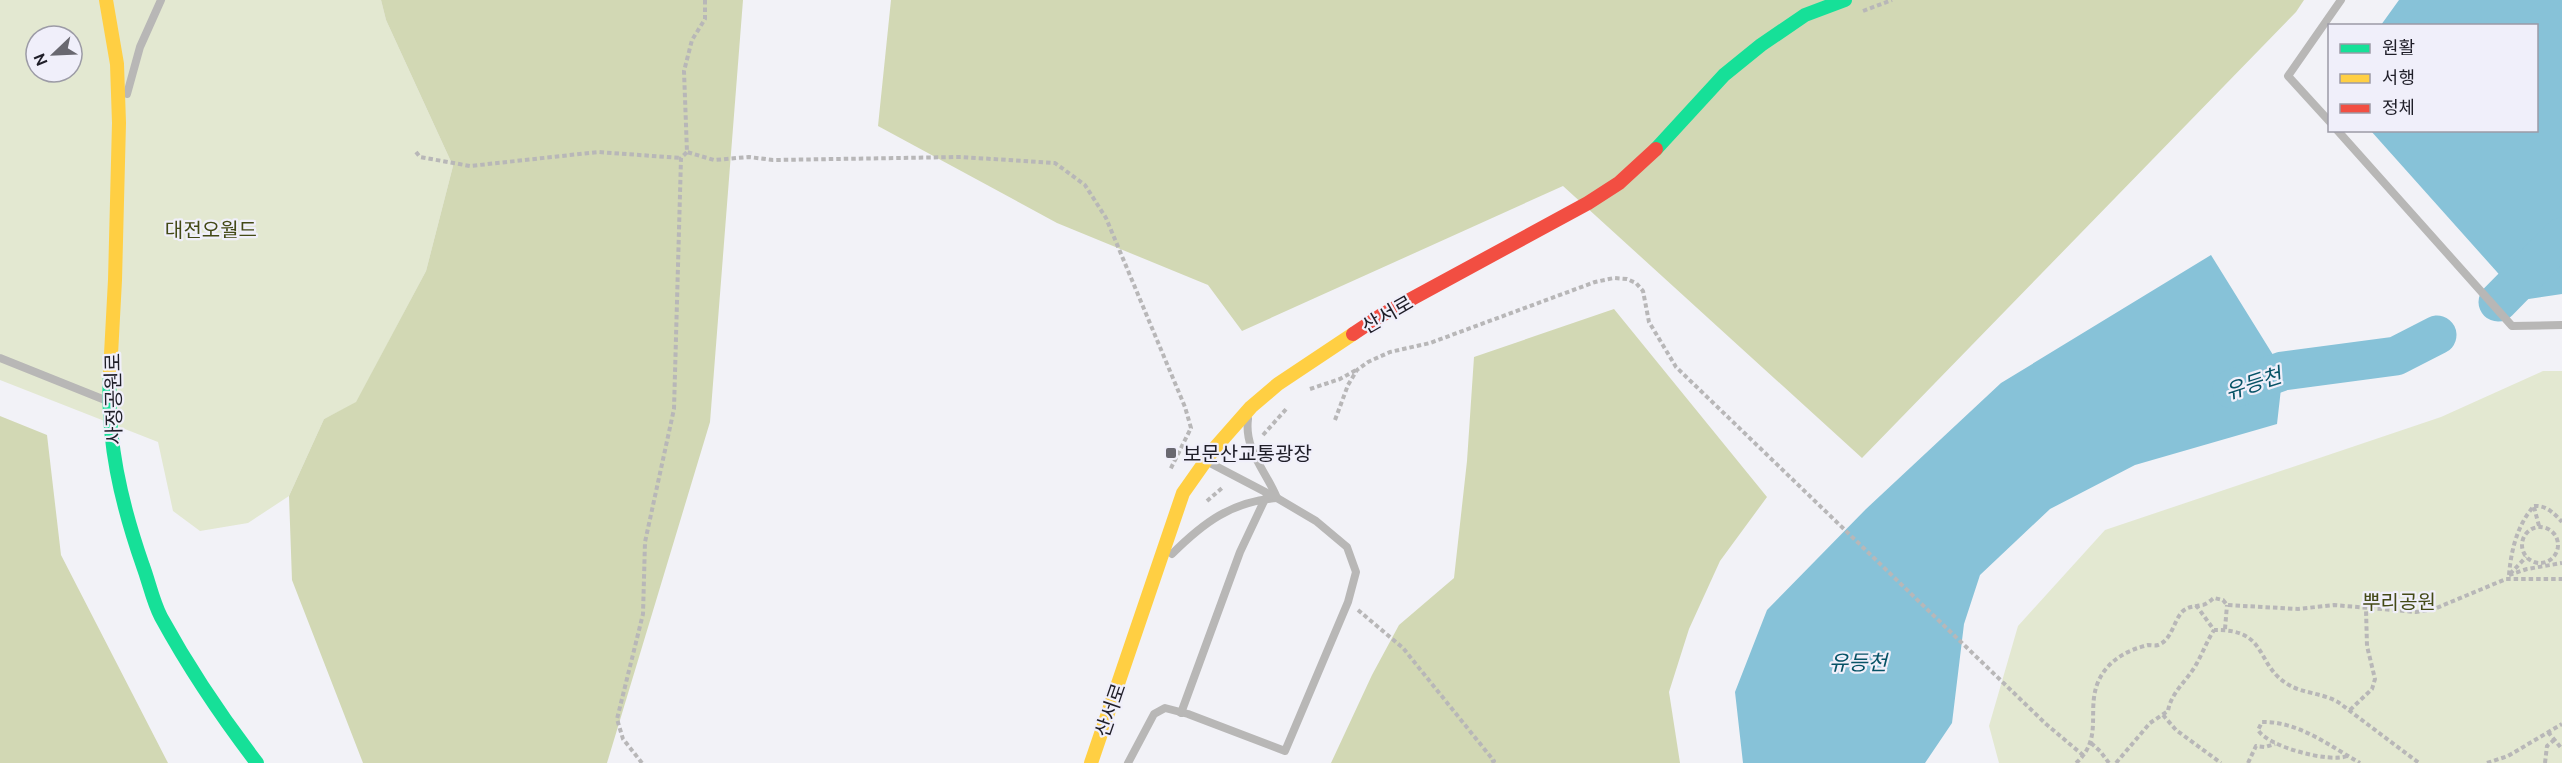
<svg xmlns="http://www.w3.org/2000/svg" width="2562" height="763" font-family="Ubuntu,'Noto Sans KR',sans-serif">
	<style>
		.green { fill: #e3e8d1; fill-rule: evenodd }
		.forest { fill: #d2d8b4 }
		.water { fill: #87c2d8 }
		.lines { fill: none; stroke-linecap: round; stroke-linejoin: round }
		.river { stroke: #87c2d8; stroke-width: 39 }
		.path { stroke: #b8b7b8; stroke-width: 4; stroke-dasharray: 4.5 3; stroke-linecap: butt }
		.lane { stroke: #b8b7b6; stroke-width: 8 }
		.fast { stroke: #16e098; stroke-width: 14 }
		.slow { stroke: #ffcf43; stroke-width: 14 }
		.jam { stroke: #f24e42; stroke-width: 14 }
		.poi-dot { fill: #696870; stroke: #f0effa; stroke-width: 2 }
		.labels { text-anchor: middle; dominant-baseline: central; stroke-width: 4.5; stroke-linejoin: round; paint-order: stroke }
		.park-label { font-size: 20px; fill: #434916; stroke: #f0effa }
		.street-label { font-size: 20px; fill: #1f1e28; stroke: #f0effa }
		.poi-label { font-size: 20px; fill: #1f1e28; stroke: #f0effa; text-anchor: start }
		.water-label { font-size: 21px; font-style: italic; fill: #065266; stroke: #f0effa }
	</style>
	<rect width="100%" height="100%" fill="#f2f2f7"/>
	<g class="green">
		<path d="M0 0H381L386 20 453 166 426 271 356 403 324 419 289 496 248 523 200 531 173 511 158 442 0 380ZM36 36H72V72H36Z"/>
		<polygon points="2543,371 2562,371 2562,763 1999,763 1989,726 2018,626 2105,530 2441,417"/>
	</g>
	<g class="forest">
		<polygon points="381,0 743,0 710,422 607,763 363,763 292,580 289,496 324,419 356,402 426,271 453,166 386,20"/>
		<polygon points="891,0 2304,0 2296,12 1862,458 1563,186 1242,331 1208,285 1057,223 878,126"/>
		<polygon points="1614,309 1767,497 1720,561 1689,629 1669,692 1680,763 1331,763 1372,675 1399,625 1454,578 1467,461 1474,357"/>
		<polygon points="0,416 47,435 61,555 168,763 0,763"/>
	</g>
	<g class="water">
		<polygon points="2399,0 2562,0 2562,294 2522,300 2371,131 2536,130 2536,26 2381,25"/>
		<polygon points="2211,255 2283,371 2277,424 2135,465 2050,509 1980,575 1964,624 1952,723 1925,763 1743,763 1735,692 1767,610 1866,509 2001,383"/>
	</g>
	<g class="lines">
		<g class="river">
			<polyline points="2498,302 2562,237"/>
			<polyline points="2232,389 2283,371 2396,356 2437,335"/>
		</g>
		<g class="path">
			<polyline points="705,0 705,19 692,40 684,71 687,152 714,160 749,157 773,160 961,157 1055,163 1085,185 1106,218 1185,407 1191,428 1170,470"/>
			<polyline points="1863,11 1892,0"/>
			<polyline points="416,152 420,157 470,166 598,152 681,158"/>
			<polyline points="1310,389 1340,379 1356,370"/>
			<polyline points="1335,420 1348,385 1357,370 1368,362 1390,352 1430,343 1595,282 1614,278 1627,279 1636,283 1643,291 1649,322 1676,367 2046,724 2084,756"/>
			<polyline points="1263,435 1288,407"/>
			<polyline points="1207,501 1222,488"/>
			<path d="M2534 506C2546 505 2554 513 2562 522"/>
			<polyline points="2534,507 2539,526"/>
			<circle cx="2540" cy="545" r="18"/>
			<polyline points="2510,574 2526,557"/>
			<path d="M2509 575C2511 551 2517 525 2534 506"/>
			<polyline points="2509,575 2527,569 2562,563"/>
			<path d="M2196 605 2214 630C2270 629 2254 665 2289 685 2302 693 2322 693 2338 702L2419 763"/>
			<polyline points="1358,610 1403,648 1494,761 1490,763"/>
			<polyline points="2225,629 2227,605"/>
			<polyline points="2350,710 2372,689 2375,679 2367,646 2366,609"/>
			<polyline points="2163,715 2176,730 2221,763"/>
			<polyline points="2548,732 2562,749"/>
			<polyline points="2091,743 2100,751 2109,763"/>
			<path d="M2347 756C2330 763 2268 747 2258 730L2262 722C2298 721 2330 746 2360 763"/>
			<polyline points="642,763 623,739 617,719 643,614 645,542 674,409 681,158 687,152"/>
			<path d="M2076 763C2104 738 2086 711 2098 682 2107 661 2127 650 2148 645 2151 645 2155 646 2158 645 2172 640 2173 622 2182 612 2188 606 2194 607 2202 605 2206 605 2211 600 2214 598L2223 600 2227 605 2298 609 2334 605 2416 612 2434 609 2506 579H2562"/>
			<path d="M2116 763 2150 723 2168 711C2171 692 2188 680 2197 663 2203 652 2207 641 2214 630"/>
			<polyline points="2248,763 2256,746 2265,747 2275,744"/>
			<polyline points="2487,763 2508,756 2562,724"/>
			<polyline points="2545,763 2547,746 2554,740"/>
		</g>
		<g class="lane">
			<polyline points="127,94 140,47 161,0"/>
			<polyline points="2330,122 2288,76 2341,0"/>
			<polyline points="2337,130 2512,326 2562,325"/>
			<polyline points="0,358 105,400"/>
			<path d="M1172 554C1203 523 1232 501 1277 498 1266 471 1244 450 1248 419"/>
			<polyline points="1181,713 1240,552 1265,499"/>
			<polyline points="1128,763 1154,714 1165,708 1188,714 1285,751 1348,602 1356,572 1347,547 1316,521 1277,498 1208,462"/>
		</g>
		<g class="fast">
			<polyline points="1656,149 1724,75 1761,45 1805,15 1845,0"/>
			<path d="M110 373C106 439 121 503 143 566 149 582 153 602 161 617 190 670 221 716 257 763"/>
		</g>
		<g class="slow">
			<polyline points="106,0 117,64 119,123 115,280 110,373"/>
			<polyline points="1091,763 1183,493 1214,449 1251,407 1278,384 1353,334"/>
		</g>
		<polyline class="jam" points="1353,334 1380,316 1588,203 1619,183 1656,149"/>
	</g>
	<rect class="poi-dot" x="1165" y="447" width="12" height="12" rx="3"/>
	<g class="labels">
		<g class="park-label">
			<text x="211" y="229">대전오월드</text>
			<text x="2399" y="601">뿌리공원</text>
		</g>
		<g class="street-label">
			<text transform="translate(1387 314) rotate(-30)">산서로</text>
			<text transform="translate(113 399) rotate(-91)">사정공원로</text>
			<text transform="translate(1110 710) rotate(-71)">산서로</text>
		</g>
		<g class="poi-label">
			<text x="1183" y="453">보문산교통광장</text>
		</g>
		<g class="water-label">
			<text transform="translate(2253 383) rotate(-18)">유등천</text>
			<text x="1858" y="662">유등천</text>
		</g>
	</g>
	<rect x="2328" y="24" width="210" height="108" fill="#f0effa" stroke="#9c9ba6" stroke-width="1.5"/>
	<rect x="2340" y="44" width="30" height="9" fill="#16e098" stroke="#9c9ba6" stroke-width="1.5"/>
	<text x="2382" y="54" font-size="18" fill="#1f1e28">원활</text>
	<rect x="2340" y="74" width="30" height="9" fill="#ffcf43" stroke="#9c9ba6" stroke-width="1.5"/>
	<text x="2382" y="84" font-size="18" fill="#1f1e28">서행</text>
	<rect x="2340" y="104" width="30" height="9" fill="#f24e42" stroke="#9c9ba6" stroke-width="1.5"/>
	<text x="2382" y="114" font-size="18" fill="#1f1e28">정체</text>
	<g transform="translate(54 54) rotate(247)"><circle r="28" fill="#f0effa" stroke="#9c9ba6" stroke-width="1.5"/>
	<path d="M0-4.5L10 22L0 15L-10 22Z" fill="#696870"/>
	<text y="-9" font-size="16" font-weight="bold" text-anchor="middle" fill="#1f1e28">N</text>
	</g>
</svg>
